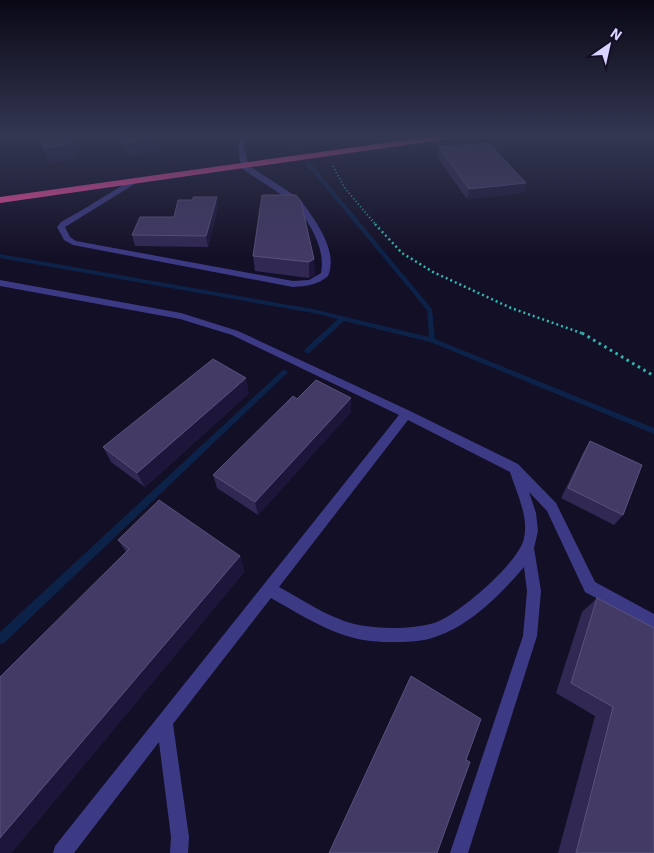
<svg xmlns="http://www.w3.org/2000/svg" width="654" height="853" font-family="'IBM Plex Sans',sans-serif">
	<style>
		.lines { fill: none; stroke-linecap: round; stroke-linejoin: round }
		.stream { fill: #0c2248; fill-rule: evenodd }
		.path-far2 { stroke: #2fb8b0; stroke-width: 2; stroke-dasharray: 1 2.5; stroke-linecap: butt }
		.path-far1 { stroke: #2fb8b0; stroke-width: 2.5; stroke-dasharray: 2 3; stroke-linecap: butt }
		.path { stroke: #2fb8b0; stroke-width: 3; stroke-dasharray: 2.5 4; stroke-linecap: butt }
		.lane { fill: #3d3a85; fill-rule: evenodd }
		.street { fill: #3d3a85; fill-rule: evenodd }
		.highway { fill: #ff4fa3; fill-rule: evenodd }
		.wall { fill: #312854 }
		.shaded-wall { fill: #1d163a }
		.building { fill: #433a66; stroke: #5a527e }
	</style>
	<rect width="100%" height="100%" fill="#130f26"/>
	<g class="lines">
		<g class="stream">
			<path d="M258 137C269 137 294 141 300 150L297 151 294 147Z"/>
			<polygon points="305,161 309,161 432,309 435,339 654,428 654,434 430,342 344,321 309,353 307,353 304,351 305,349 338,319 313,313 0,258 0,254 313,309 429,337 427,310 305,163"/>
			<polygon points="283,370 285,370 288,372 4,643 0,644 0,632"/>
		</g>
		<polyline class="path-far2" points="333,166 344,187 376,225"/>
		<polyline class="path-far1" points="375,224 402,253 433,272 511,308 584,334"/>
		<polyline class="path" points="582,333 654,376"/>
		<g class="lane">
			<path d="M294 199H300C314 219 339 250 328 276 318 285 306 286 293 287L73 245 64 240 57 227 61 222 96 202 100 204 99 206 65 227 70 237 76 241 293 281 309 280 321 273C326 246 308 222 293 201Z"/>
			<path d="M0 280 181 313 238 331 410 411 518 464 556 503 595 582 654 614V629L585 592 547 511 529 492 536 513 538 531 534 548 541 591 537 636 468 853H450L523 636 527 591 524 567C501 594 470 626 435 637 421 642 405 642 390 642 373 642 357 640 341 634 316 625 294 611 271 598L173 724 189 837 188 853H170L171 837 159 742 74 853H53L55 846 399 415 232 335 180 319 0 286ZM408 420 510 472C516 492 529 516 524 538 520 562 457 616 434 623 410 630 378 629 354 624 327 617 303 600 279 587Z"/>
		</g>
		<g class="street">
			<polygon points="240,137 247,137 244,146 248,165 300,199 300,203 294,203 241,168 238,146"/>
			<polygon points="131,180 138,182 99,206 92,204"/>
		</g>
		<polygon class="highway" points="427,137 451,137 447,139 0,203 0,197"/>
	</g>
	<g class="wall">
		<polygon points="38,137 70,137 78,157 51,163"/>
		<polygon points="116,137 158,137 160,149 131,156"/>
		<polygon points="439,147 526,183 523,193 467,199 437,157"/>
		<polygon points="296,195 315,274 309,278 255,271 253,256"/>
		<polygon points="218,207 208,247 135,246 132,235 174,217"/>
		<polygon points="249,393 145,487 111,462 103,447"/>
		<polygon points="351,398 351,412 258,515 217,488 213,475 297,399"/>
		<polygon points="590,441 623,515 614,525 561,498 584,451"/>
		<polygon points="118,540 240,556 244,572 11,853 0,853 126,552"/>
		<polygon points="597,598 654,853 558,853 595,716 556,693 582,612"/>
	</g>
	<g class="shaded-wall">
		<polygon points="150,137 158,137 160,149 131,156 127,143"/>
		<polygon points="73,143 78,157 51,163 45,148"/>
		<polygon points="526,183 523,193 467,199 469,189"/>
		<polygon points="217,197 218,207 208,247 206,236"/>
		<polygon points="314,259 315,274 309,278 309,262"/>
		<polygon points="246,378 249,393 145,487 137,473"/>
		<polygon points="351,398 351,412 258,515 255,502"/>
		<polygon points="240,556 244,572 11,853 0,853 0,838"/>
	</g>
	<g class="building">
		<polygon points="39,137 70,137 73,143 45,148"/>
		<polygon points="122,137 150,137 127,143"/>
		<polygon points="489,143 526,183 469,189 439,147"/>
		<polygon points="262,195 296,195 301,202 314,259 309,262 253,256"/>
		<polygon points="193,197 217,197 206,236 132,235 140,217 174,217 178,200 193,200"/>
		<polygon points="213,359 246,378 137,473 103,447"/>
		<polygon points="316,380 351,398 255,502 213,475 293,396 297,399"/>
		<polygon points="590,441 642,465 623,515 568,488"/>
		<polygon points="159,500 240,556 0,838 0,677 129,549 118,540"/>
		<polygon points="597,598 654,628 654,853 576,853 613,707 571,683"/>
		<polygon points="411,676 481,719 466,760 470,762 437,853 329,853"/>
	</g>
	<linearGradient id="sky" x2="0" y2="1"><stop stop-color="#0a0815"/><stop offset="0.53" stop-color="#333752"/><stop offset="1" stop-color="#333752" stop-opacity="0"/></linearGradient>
	<rect width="654" height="257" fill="url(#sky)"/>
	<g transform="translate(609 45) rotate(34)" stroke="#130f26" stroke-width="4" paint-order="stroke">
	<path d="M0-4L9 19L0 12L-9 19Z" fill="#d9d4ff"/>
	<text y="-8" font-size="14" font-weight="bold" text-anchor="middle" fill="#d9d4ff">N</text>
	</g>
</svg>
